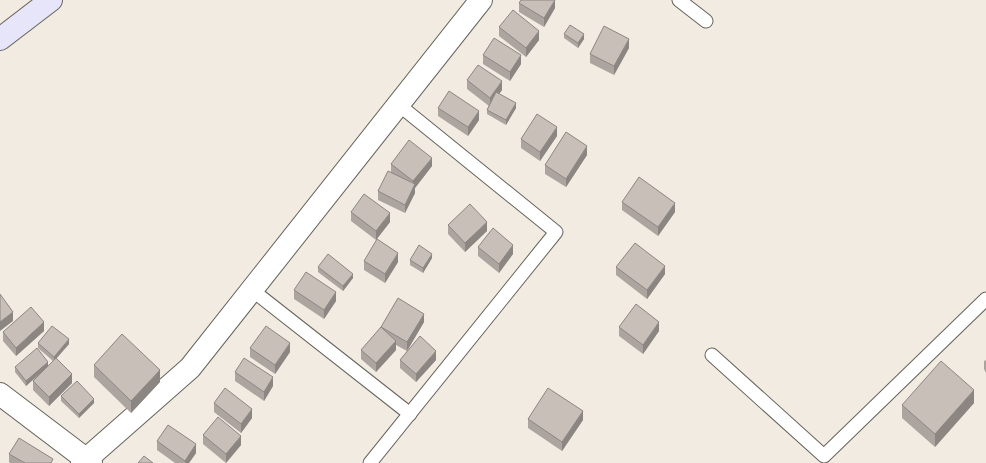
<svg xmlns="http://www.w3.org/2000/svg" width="986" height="463" font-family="Cabin,sans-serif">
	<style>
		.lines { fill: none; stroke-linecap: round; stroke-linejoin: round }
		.service-casing { stroke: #67635b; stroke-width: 15 }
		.minor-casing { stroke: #67635b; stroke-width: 24 }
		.secondary-casing { stroke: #67635b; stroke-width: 24 }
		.service { stroke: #fff; stroke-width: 13 }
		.minor { stroke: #fff; stroke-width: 22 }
		.secondary { stroke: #e7e5fa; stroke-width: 22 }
		.wall { fill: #aca49f }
		.shaded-wall { fill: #8c8682 }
		.building { fill: #c8bfb9; stroke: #8c8682 }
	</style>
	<rect width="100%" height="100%" fill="#f1ebe2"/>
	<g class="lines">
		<defs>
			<g id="service">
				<polyline points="679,0 706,21"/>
				<polyline points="252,290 410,414"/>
				<polyline points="712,355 824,456 986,299"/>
				<polyline points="370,463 556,232 399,105"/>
			</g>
			<g id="minor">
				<polyline points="0,394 91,463"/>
				<polyline points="82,463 190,368 481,0"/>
			</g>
			<polyline id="secondary" points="0,39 51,0"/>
		</defs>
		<use href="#service" class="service-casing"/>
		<use href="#minor" class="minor-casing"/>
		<use href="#secondary" class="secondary-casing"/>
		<use href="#service" class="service"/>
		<use href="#minor" class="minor"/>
		<use href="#secondary" class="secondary"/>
	</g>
	<g class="wall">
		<polygon points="519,3 555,8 544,27 519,12"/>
		<polygon points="499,27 539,40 526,57 499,36"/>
		<polygon points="564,34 584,39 578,48 564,38"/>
		<polygon points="629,48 614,75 590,63 590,54"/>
		<polygon points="483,55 521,64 510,81 483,64"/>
		<polygon points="467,80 502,90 499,94 516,108 506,125 487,114 487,110 489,106 467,89"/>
		<polygon points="438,108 479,120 468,136 438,116"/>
		<polygon points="557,136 540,161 521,148 521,139"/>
		<polygon points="587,155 566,187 545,174 545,165"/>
		<polygon points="391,164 432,166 415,188 415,193 405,213 378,200 378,191 391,172"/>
		<polygon points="622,202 675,212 658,236 622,210"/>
		<polygon points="351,212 390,222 376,240 351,221"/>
		<polygon points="448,225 487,231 465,252 448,234"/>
		<polygon points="478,247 513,254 499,273 478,256"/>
		<polygon points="432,258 423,273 410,265 410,260"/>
		<polygon points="364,261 398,262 385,283 364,270"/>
		<polygon points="318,267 353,278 343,291 318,272"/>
		<polygon points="616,267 665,274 647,299 616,275"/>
		<polygon points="294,290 336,301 324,319 294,299"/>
		<polygon points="424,322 407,351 436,360 416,382 400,368 400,360 407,351 396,345 396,350 376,372 361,359 361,350 381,327"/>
		<polygon points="619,327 659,331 643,354 619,336"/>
		<polygon points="44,331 16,356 3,341 3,332"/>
		<polygon points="38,343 69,344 56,359 72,383 49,406 33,390 33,381 41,373 26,386 15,372 15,367 48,366 53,361 38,348"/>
		<polygon points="250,348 290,352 275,374 250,357"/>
		<polygon points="986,360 986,373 984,369 984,361"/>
		<polygon points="94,365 160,382 131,413 94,377"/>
		<polygon points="235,372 273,386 264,401 235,381"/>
		<polygon points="61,396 94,403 79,418 61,401"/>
		<polygon points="214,403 252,418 241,433 214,412"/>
		<polygon points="974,403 935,447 902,418 902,405"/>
		<polygon points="528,419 583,420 562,451 528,428"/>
		<polygon points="203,435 241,445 226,463 203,444"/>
		<polygon points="157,441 196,453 189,463 175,463 157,450"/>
		<polygon points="9,454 53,463 10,463 9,462"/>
	</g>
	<g class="shaded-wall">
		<polygon points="555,0 555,8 544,27 544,18"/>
		<polygon points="539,31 539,40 526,57 526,48"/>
		<polygon points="584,34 584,39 578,48 578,43"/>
		<polygon points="629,39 629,48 614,75 614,66"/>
		<polygon points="521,55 521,64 510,81 510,72"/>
		<polygon points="502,81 502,90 490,106 490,98"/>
		<polygon points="516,103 516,108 506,125 506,120"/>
		<polygon points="479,111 479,120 468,136 468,127"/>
		<polygon points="557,127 557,136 540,161 540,152"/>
		<polygon points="587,146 587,155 566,187 566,179"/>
		<polygon points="432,158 432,166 415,188 415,193 405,213 405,205 413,187 413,181"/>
		<polygon points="675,203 675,212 658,236 658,227"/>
		<polygon points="390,213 390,222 376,240 376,231"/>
		<polygon points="487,222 487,231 465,252 465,243"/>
		<polygon points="513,245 513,254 499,273 499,264"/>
		<polygon points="398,253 398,262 385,283 385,274"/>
		<polygon points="432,254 432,258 423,273 423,268"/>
		<polygon points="665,266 665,274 647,299 647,290"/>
		<polygon points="353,274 353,278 343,291 343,286"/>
		<polygon points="336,292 336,301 324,319 324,310"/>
		<polygon points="13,312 13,321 0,331 0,322"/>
		<polygon points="424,314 424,322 407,351 407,342"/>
		<polygon points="44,322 44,331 16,356 16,348"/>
		<polygon points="659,322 659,331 643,354 643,345"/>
		<polygon points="69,339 69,344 54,361 54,357"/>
		<polygon points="396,341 396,350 376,372 376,363"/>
		<polygon points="290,343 290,352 275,374 275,365"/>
		<polygon points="436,351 436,360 416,382 416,374"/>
		<polygon points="48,362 48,366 26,386 26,381"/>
		<polygon points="160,370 160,382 131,413 131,401"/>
		<polygon points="72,374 72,383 49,406 49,397"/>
		<polygon points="273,377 273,386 264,401 264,392"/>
		<polygon points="974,390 974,403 935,447 935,434"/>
		<polygon points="94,399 94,403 79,418 79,414"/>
		<polygon points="252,409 252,418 241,433 241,424"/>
		<polygon points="583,411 583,420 562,451 562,442"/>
		<polygon points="241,436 241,445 226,463 226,454"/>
		<polygon points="196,444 196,453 189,463 185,463 185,461"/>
	</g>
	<g class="building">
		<polygon points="521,0 555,0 544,18 519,3"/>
		<polygon points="513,10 539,31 526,48 499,27"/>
		<polygon points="570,25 584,34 578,43 564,34"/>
		<polygon points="604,26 629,39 614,66 590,54"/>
		<polygon points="494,38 521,55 510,72 483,55"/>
		<polygon points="478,65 502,81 490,98 467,80"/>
		<polygon points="449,91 479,111 468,127 438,108"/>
		<polygon points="496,92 516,103 506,120 487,110"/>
		<polygon points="537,114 557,127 540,152 521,139"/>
		<polygon points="566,132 587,146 566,179 545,165"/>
		<polygon points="409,140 432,158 413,181 391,164"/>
		<polygon points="388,171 415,184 405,205 378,191"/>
		<polygon points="639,177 675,203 658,227 622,202"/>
		<polygon points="364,194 390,213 376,231 351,212"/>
		<polygon points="470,204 487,222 465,243 448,225"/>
		<polygon points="493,228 513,245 499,264 478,247"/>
		<polygon points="377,239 398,253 385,274 364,261"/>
		<polygon points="635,243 665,266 647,290 616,267"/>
		<polygon points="419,245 432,254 423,268 410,260"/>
		<polygon points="328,254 353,274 343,286 318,267"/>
		<polygon points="306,272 336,292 324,310 294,290"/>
		<polygon points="0,294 13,312 0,322"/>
		<polygon points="398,298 424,314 407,342 381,327"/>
		<polygon points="636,304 659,322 643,345 619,327"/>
		<polygon points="31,307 44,322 16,348 3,332"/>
		<polygon points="52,326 69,339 54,357 38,343"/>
		<polygon points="266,326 290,343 275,365 250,348"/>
		<polygon points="381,327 396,341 376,363 361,350"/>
		<polygon points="122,334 160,370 131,401 94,365"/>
		<polygon points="420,336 436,351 416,374 400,360"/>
		<polygon points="37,348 48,362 26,381 15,367"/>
		<polygon points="56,358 72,374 49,397 33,381"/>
		<polygon points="244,358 273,377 264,392 235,372"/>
		<polygon points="941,361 974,390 935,434 902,405"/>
		<polygon points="77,381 94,399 79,414 61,396"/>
		<polygon points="225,388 252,409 241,424 214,403"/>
		<polygon points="548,388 583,411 562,442 528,419"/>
		<polygon points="218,417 241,436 226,454 203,435"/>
		<polygon points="168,425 196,444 185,461 157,441"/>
		<polygon points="19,438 53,459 51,463 25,463 9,454"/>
		<polygon points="144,456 153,463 138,463"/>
	</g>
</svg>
